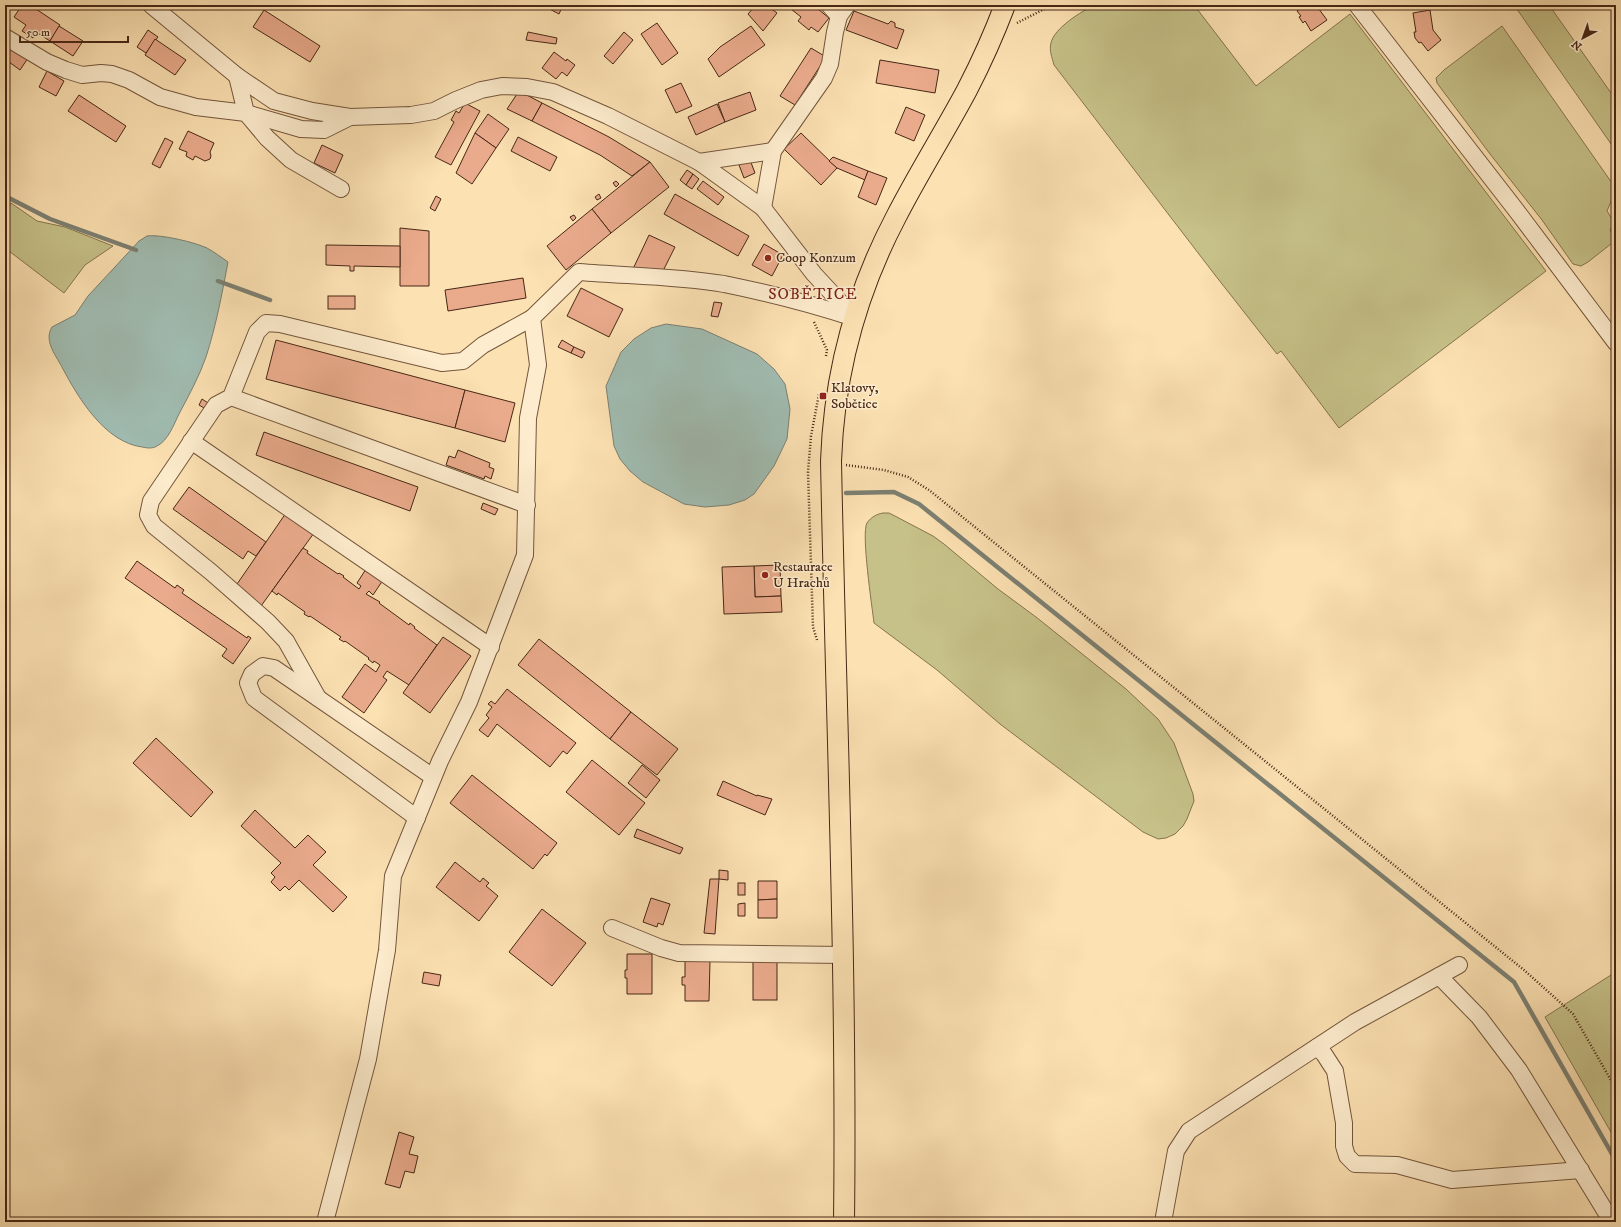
<svg xmlns="http://www.w3.org/2000/svg" width="1621" height="1227" font-family="'IM FELL DW Pica',serif">
	<style>
		.green { fill: #c6c188; stroke: #86744e }
		.water { fill: #a0bcb1; stroke: #7c8073 }
		.lines { fill: none; stroke-linecap: round; stroke-linejoin: round }
		.stream { stroke: #7c8073; stroke-width: 4.5 }
		.building { fill: #eaab8c; stroke: #472715 }
		.minor-casing { stroke: #74563c; stroke-width: 18 }
		.major-casing { stroke: #472715; stroke-width: 22 }
		.path { stroke: #472715; stroke-width: 2.5; stroke-dasharray: 1 2; stroke-linecap: butt }
		.minor { stroke: #fdeccd; stroke-width: 16 }
		.major { stroke: #fce1b2; stroke-width: 20 }
		.poi-dot { fill: #8f2418; stroke: #fdeccd; stroke-width: 1.5 }
		.labels { text-anchor: middle; dominant-baseline: central; stroke-width: 3; stroke-linejoin: round; paint-order: stroke }
		.poi-label { font-size: 14px; fill: #472715; stroke: #fdeccd; text-anchor: start }
		.quarter-label { font-size: 16px; letter-spacing: 1px; fill: #7a1f14; stroke: #fdeccd }
	</style>
	<rect width="100%" height="100%" fill="#fce1b2"/>
	<filter id="stains"><feTurbulence type="fractalNoise" baseFrequency=".005" numOctaves="4"/><feColorMatrix values="0 0 0 0 .2 0 0 0 0 .09 0 0 0 0 .02 0 0 0 .5 -.17"/></filter>
	<radialGradient id="worn" r=".72"><stop offset=".6" stop-color="#630" stop-opacity="0"/><stop offset="1" stop-color="#630" stop-opacity=".3"/></radialGradient>
	<g class="green">
		<path d="M1095 5H1194L1256 86 1350 14 1546 271 1339 428 1281 351 1277 354 1215 275 1054 65C1052 57 1049 51 1051 43 1054 28 1082 11 1095 5Z"/>
		<polygon points="1514,5 1549,5 1616,100 1616,151"/>
		<polygon points="1502,26 1612,183 1612,199 1607,211 1614,222 1610,230 1616,240 1588,262 1581,266 1573,264 1542,220 1490,154 1437,83 1436,78 1444,70"/>
		<polygon points="11,203 37,221 65,227 113,246 85,265 64,293 5,248 5,214"/>
		<path d="M883 513H889L895 516 933 536 944 544 998 589 1036 617 1126 689 1158 719 1174 743 1193 794 1194 801 1187 819 1183 826 1175 834 1166 838 1158 839 1143 832 1000 724 937 670 874 623C872 606 861 533 867 523 871 517 877 514 883 513Z"/>
		<polygon points="1611,975 1616,982 1616,1141 1545,1017"/>
	</g>
	<g class="water">
		<path d="M147 236C160 234 194 242 207 248 214 252 221 257 228 262 222 294 216 326 206 357 199 377 189 395 179 414 174 424 168 441 157 446 152 449 147 448 142 447 105 442 79 399 63 369 57 357 43 341 52 327L75 315 88 296 139 241Z"/>
		<polygon points="666,324 702,329 757,354 774,369 785,384 790,409 787,439 774,466 754,494 745,500 729,505 705,507 684,504 643,482 630,471 620,459 614,446 606,386 621,352 634,339 651,328"/>
	</g>
	<g class="lines">
		<g class="stream">
			<polyline points="5,196 50,219 136,250"/>
			<polyline points="218,281 270,300"/>
			<polyline points="846,493 894,492 919,504 1514,982 1616,1161"/>
		</g>
	</g>
	<g class="building">
		<polygon points="22,5 30,5 60,25 50,41 36,32 33,38 22,31 26,25 14,17"/>
		<polygon points="224,5 233,5 229,9"/>
		<polygon points="542,5 563,5 559,14"/>
		<polygon points="756,5 766,5 777,13 763,31 748,14"/>
		<polygon points="786,5 813,5 829,18 818,32 811,27 809,30 798,21 801,17"/>
		<polygon points="1299,5 1316,5 1327,20 1311,31 1305,21 1303,23 1299,17 1301,16 1297,11 1301,8"/>
		<polygon points="264,10 320,46 310,62 253,27"/>
		<polygon points="1430,10 1433,30 1441,40 1428,51 1421,42 1419,43 1415,38 1414,32 1416,32 1413,13"/>
		<polygon points="854,11 888,24 891,21 895,23 895,27 904,30 897,49 846,30"/>
		<polygon points="657,23 678,53 662,65 641,34"/>
		<polygon points="59,26 83,41 73,56 50,41"/>
		<polygon points="751,26 765,45 719,77 708,59 720,47"/>
		<polygon points="148,30 158,37 146,53 137,47"/>
		<polygon points="528,32 557,38 556,44 526,40"/>
		<polygon points="624,32 633,40 613,64 604,56"/>
		<polygon points="155,39 186,60 175,75 145,55"/>
		<polygon points="5,43 28,58 20,70 5,59"/>
		<polygon points="811,48 826,57 795,105 780,96"/>
		<polygon points="554,52 566,61 567,59 575,65 567,76 562,72 556,79 542,68"/>
		<polygon points="880,60 939,70 935,93 876,83"/>
		<polygon points="47,71 64,81 56,96 39,87"/>
		<polygon points="681,83 692,106 676,113 665,90"/>
		<polygon points="519,91 542,103 532,121 507,109"/>
		<polygon points="750,92 756,110 725,122 718,103"/>
		<polygon points="79,95 126,126 116,142 68,111"/>
		<polygon points="465,103 480,111 451,165 435,157 454,122 451,120 456,111 459,113"/>
		<polygon points="542,103 609,137 650,162 632,176 600,155 532,121"/>
		<polygon points="717,104 725,122 696,135 688,117"/>
		<polygon points="906,107 925,115 914,141 895,133"/>
		<polygon points="488,114 509,129 496,148 475,133"/>
		<polygon points="188,131 214,143 210,152 211,156 210,159 205,161 195,156 193,160 186,156 187,152 179,149"/>
		<polygon points="475,133 496,148 472,184 456,173"/>
		<polygon points="801,133 837,168 821,185 784,149"/>
		<polygon points="518,137 557,157 550,171 511,151"/>
		<polygon points="165,138 173,142 160,168 152,164"/>
		<polygon points="322,145 343,155 335,173 314,163"/>
		<polygon points="833,157 868,171 865,180 837,168 829,161"/>
		<polygon points="743,159 750,160 755,173 744,178 739,165"/>
		<polygon points="650,162 669,187 611,233 592,209"/>
		<polygon points="687,170 693,174 686,185 680,180"/>
		<polygon points="868,171 887,178 876,205 858,197"/>
		<polygon points="693,174 699,179 692,189 686,185"/>
		<polygon points="616,181 619,184 616,187 613,183"/>
		<polygon points="703,181 724,197 718,205 697,189"/>
		<polygon points="599,194 601,198 597,200 595,197"/>
		<polygon points="675,194 749,236 738,256 664,214"/>
		<polygon points="436,196 441,199 435,211 430,208"/>
		<polygon points="592,209 611,233 566,270 547,246"/>
		<polygon points="574,215 576,218 573,221 570,217"/>
		<polygon points="400,228 429,231 429,286 400,286"/>
		<polygon points="649,235 675,247 663,271 633,269"/>
		<polygon points="764,244 783,255 772,276 752,265"/>
		<polygon points="326,245 400,246 400,267 354,266 354,271 350,271 350,266 326,265"/>
		<polygon points="523,278 526,298 448,311 445,290"/>
		<polygon points="581,288 623,309 609,337 567,316"/>
		<rect x="328" y="296" width="27" height="13"/>
		<polygon points="714,302 722,303 718,317 711,316"/>
		<polygon points="276,340 465,390 455,428 266,379"/>
		<polygon points="562,340 574,347 571,353 558,347"/>
		<polygon points="574,347 585,352 582,358 571,353"/>
		<polygon points="465,390 515,403 505,442 455,428"/>
		<polygon points="202,399 208,403 204,408 199,405"/>
		<polygon points="264,432 418,487 410,511 256,455"/>
		<polygon points="458,450 490,463 489,467 494,469 491,479 485,476 484,479 446,465 449,456 455,458"/>
		<polygon points="189,487 266,542 256,556 248,551 243,559 173,509"/>
		<polygon points="483,503 498,509 495,515 481,509"/>
		<polygon points="286,513 314,533 261,606 235,587"/>
		<polygon points="303,548 308,551 307,553 338,574 339,573 344,576 343,577 359,589 361,586 357,583 368,566 385,577 373,595 369,591 366,594 380,602 379,603 409,625 410,623 415,627 414,628 437,645 409,685 387,671 383,677 387,680 364,713 342,697 365,664 376,672 380,665 374,661 373,663 368,659 369,658 345,641 344,642 339,639 341,637 310,616 309,617 304,614 305,612 278,593 277,595 272,591"/>
		<polygon points="137,561 175,588 177,585 184,590 182,593 247,638 248,636 251,638 233,664 222,656 227,649 125,578"/>
		<polygon points="780,565 781,596 755,597 754,566"/>
		<polygon points="754,566 755,597 781,596 782,612 724,614 722,567"/>
		<polygon points="443,637 471,656 430,713 403,693"/>
		<polygon points="539,639 631,712 610,739 518,665"/>
		<polygon points="507,689 576,743 567,754 563,751 550,767 497,724 488,737 479,730 489,718 486,715 492,707 488,704 491,701 495,704"/>
		<polygon points="631,712 678,749 657,775 610,739"/>
		<polygon points="156,738 213,792 191,817 133,763"/>
		<polygon points="592,760 645,803 619,835 566,792"/>
		<polygon points="642,765 660,780 646,798 628,783"/>
		<polygon points="472,775 557,843 547,856 545,854 533,869 450,803"/>
		<polygon points="723,781 757,796 757,795 772,799 765,815 717,795"/>
		<polygon points="255,810 295,848 308,835 326,852 313,865 347,897 333,912 299,880 289,890 285,886 280,891 271,882 275,877 271,873 281,863 241,826"/>
		<polygon points="637,829 683,848 680,854 634,837"/>
		<polygon points="455,862 480,882 483,878 489,883 486,886 498,896 479,921 436,887"/>
		<polygon points="719,870 728,871 728,880 719,879"/>
		<polygon points="710,879 719,879 715,934 704,933"/>
		<polygon points="758,881 777,881 777,899 758,900"/>
		<rect x="738" y="883" width="7" height="12"/>
		<polygon points="651,898 670,904 663,925 658,923 657,927 643,922"/>
		<polygon points="777,899 777,918 758,918 758,900"/>
		<polygon points="745,903 745,916 738,916 738,904"/>
		<polygon points="542,909 586,943 552,986 509,952"/>
		<polygon points="627,954 652,954 652,994 627,994 627,978 625,978 625,970 627,970"/>
		<polygon points="685,961 710,961 709,1001 685,1001 685,985 682,985 682,977 685,977"/>
		<rect x="753" y="961" width="24" height="39"/>
		<polygon points="424,972 441,975 439,986 422,983"/>
		<polygon points="399,1132 414,1137 409,1154 418,1156 414,1173 405,1171 400,1188 385,1184"/>
	</g>
	<g class="lines">
		<defs>
			<g id="minor">
				<polyline points="151,5 237,76 274,101 312,111 350,117 411,115 434,111 456,100 481,90 502,86 527,87 553,92 608,116 699,162 763,208 814,274 853,316"/>
				<polyline points="829,5 839,16"/>
				<polyline points="1357,5 1516,210 1616,343"/>
				<polyline points="5,37 47,62 66,70 82,75 101,73 112,74 129,80 160,97 196,107 246,113 301,129 324,130 350,117"/>
				<polyline points="237,76 246,113 267,138 291,160 341,189"/>
				<polyline points="699,162 773,151"/>
				<polyline points="763,208 773,151 824,78 830,64 835,32 839,16 847,5"/>
				<polyline points="231,397 527,505"/>
				<polyline points="191,441 491,647"/>
				<polyline points="318,698 286,641 268,622 211,572 154,526 148,515 151,501 216,405 231,397 257,332 266,323 280,324 442,363 463,361 483,345 532,318"/>
				<polyline points="417,818 254,698 248,683 252,674 263,666 274,668 433,777"/>
				<polyline points="612,928 661,948 679,953 844,955"/>
				<polyline points="1439,976 1479,1017 1519,1070 1612,1222"/>
				<polyline points="1317,1047 1324,1054 1335,1071 1344,1123 1344,1146 1347,1156 1355,1164 1397,1165 1452,1180 1581,1170"/>
				<path d="M325 1222 368 1059 387 950 393 876 440 761 469 702 525 555 528 418 538 365 532 318 579 272C627 276 677 276 724 284 768 293 812 304 854 318"/>
				<polyline points="1163,1222 1176,1151 1189,1131 1355,1022 1459,965"/>
			</g>
			<path id="major" d="M844 1222C847 968 836 714 831 461 834 375 856 293 896 217 918 174 944 133 967 90 981 63 994 34 1005 5"/>
		</defs>
		<use href="#minor" class="minor-casing"/>
		<use href="#major" class="major-casing"/>
		<g class="path">
			<polyline points="1017,23 1052,5"/>
			<polyline points="814,322 827,350 826,356"/>
			<polyline points="846,465 884,470 908,477 929,490 1524,970 1573,1014 1616,1089"/>
			<polyline points="817,640 813,627 808,472 811,436 819,394"/>
		</g>
		<use href="#minor" class="minor"/>
		<use href="#major" class="major"/>
	</g>
	<g class="poi-dot">
		<circle cx="768" cy="258" r="4"/>
		<rect x="819" y="392" width="8" height="8" rx="2"/>
		<circle cx="765" cy="575" r="4"/>
	</g>
	<g class="labels">
		<g class="poi-label">
			<text x="776" y="258">Coop Konzum</text>
			<text x="831" y="388">Klatovy,<tspan x="831" dy="16">Sobětice</tspan></text>
			<text x="773" y="567">Restaurace<tspan x="773" dy="16">U Hrachů</tspan></text>
		</g>
		<g class="quarter-label">
			<text x="813" y="294">SOBĚTICE</text>
		</g>
	</g>
	<rect width="1621" height="1227" fill="none" stroke="#fce1b2" stroke-width="20"/>
	<rect x="6" y="6" width="1609" height="1215" fill="none" stroke="#472715" stroke-width="2"/>
	<rect x="10" y="10" width="1601" height="1207" fill="none" stroke="#472715"/>
	<g transform="translate(1583 38) rotate(221)" stroke="#fdeccd" stroke-width="3" paint-order="stroke">
	<path d="M0-3L7 15L0 10L-7 15Z" fill="#472715"/>
	<text y="-6" font-size="11" font-weight="bold" text-anchor="middle" fill="#472715">N</text>
	</g>
	<path d="M20 36v6h108v-6" fill="none" stroke="#472715" stroke-width="2"/>
	<text x="26" y="36" font-size="12" fill="#472715" stroke="#fdeccd" stroke-width="3" paint-order="stroke">50 m</text>
	<rect width="100%" height="100%" filter="url(#stains)"/>
	<rect width="100%" height="100%" fill="url(#worn)"/>
</svg>
